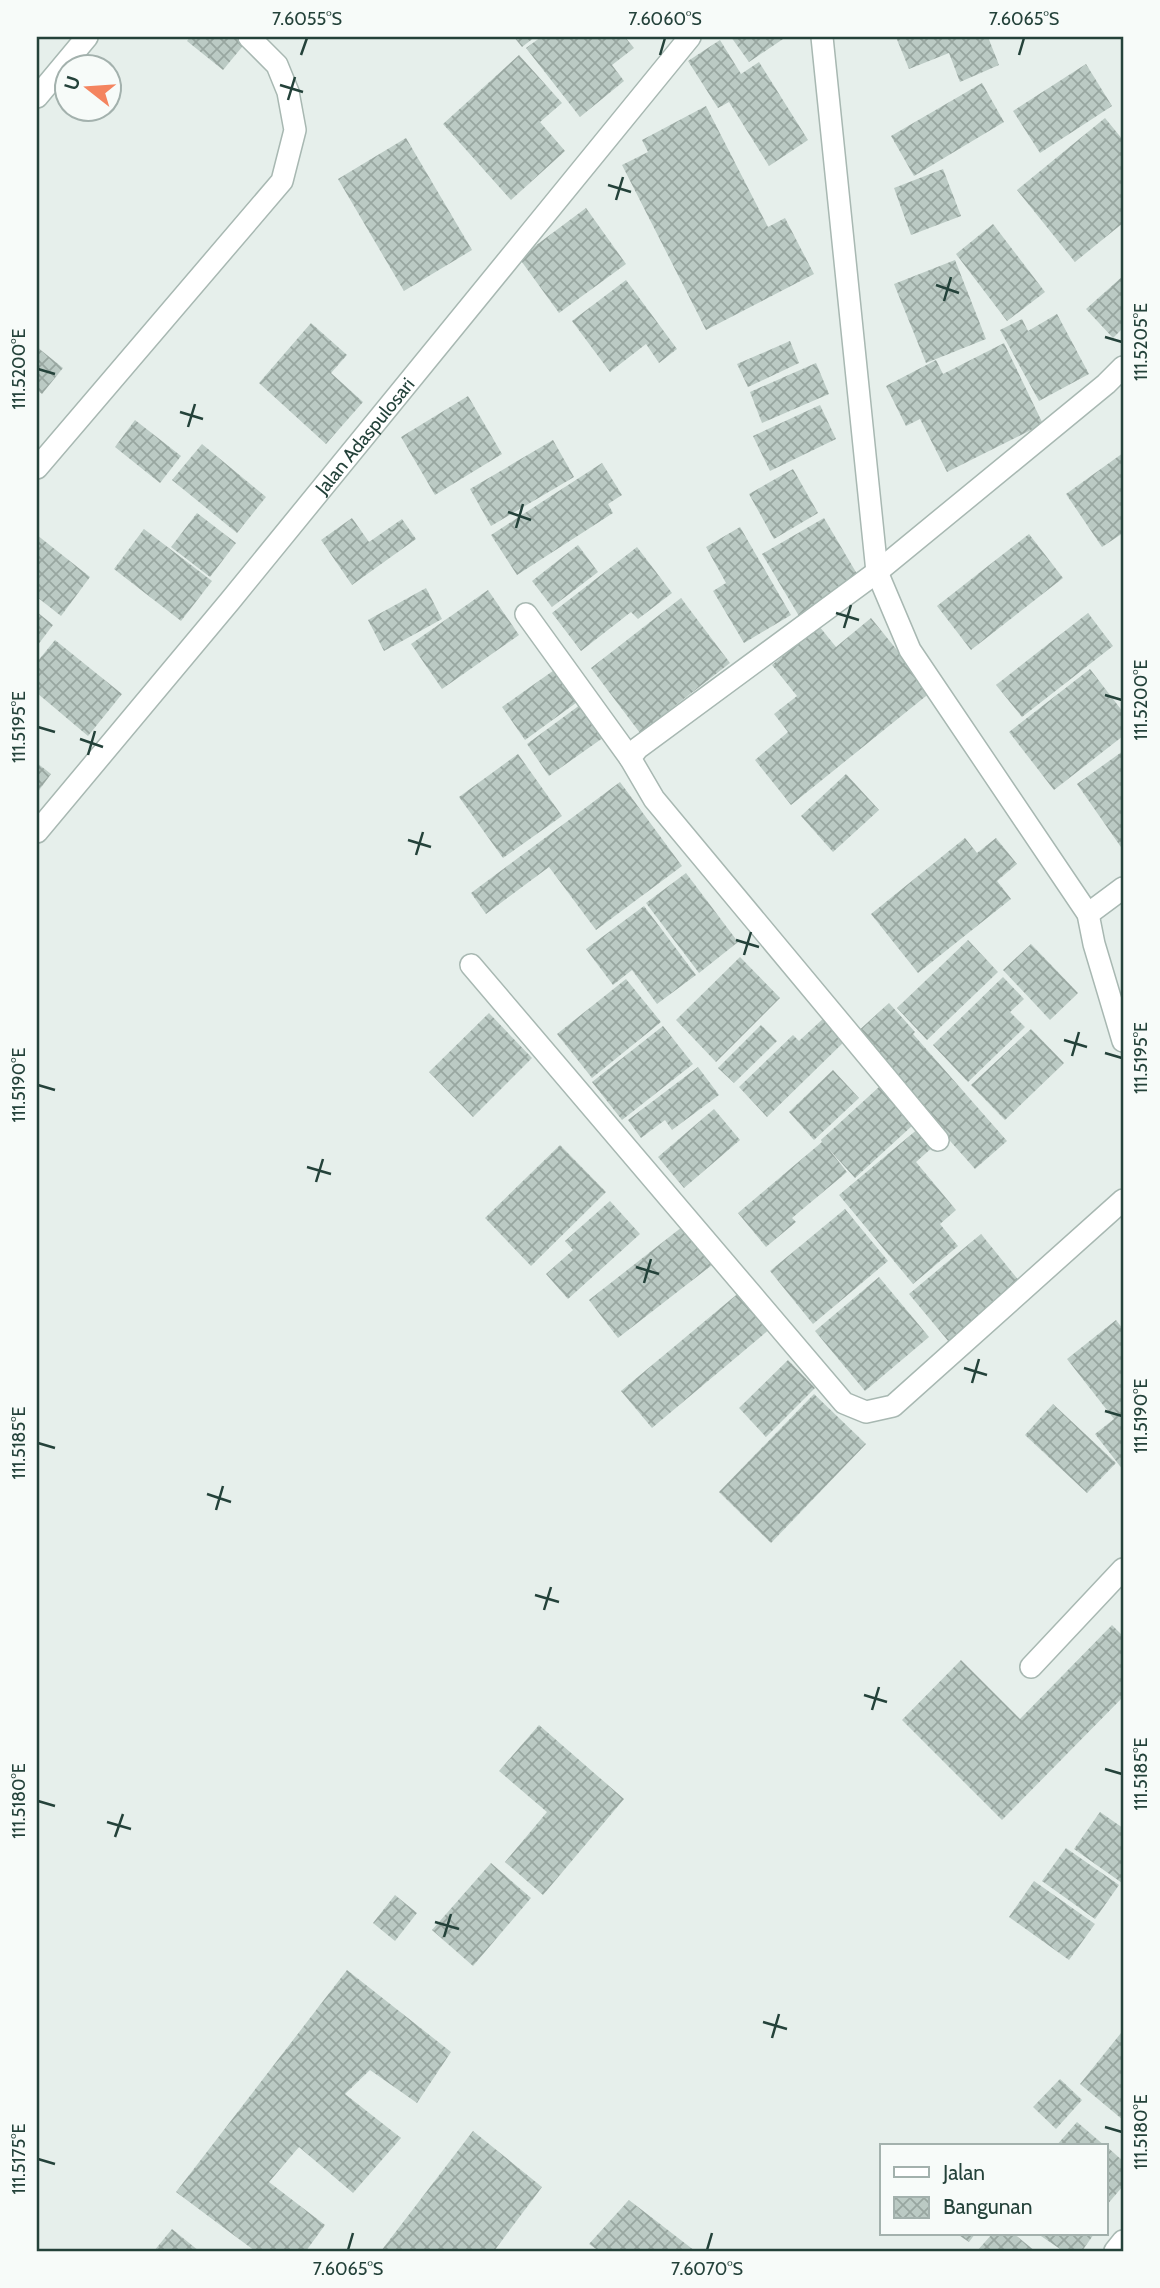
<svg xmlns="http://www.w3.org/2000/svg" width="1160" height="2288" font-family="Cabin,sans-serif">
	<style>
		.building { fill: url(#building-cross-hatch) }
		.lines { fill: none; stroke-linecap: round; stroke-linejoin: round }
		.minor-casing { stroke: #a8b8b2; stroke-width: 24 }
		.minor { stroke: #fff; stroke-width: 21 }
		.ticks { fill: none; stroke: #24423a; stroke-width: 2.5 }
		.labels { text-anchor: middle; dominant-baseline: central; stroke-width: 5; stroke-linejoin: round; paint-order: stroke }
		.street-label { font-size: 19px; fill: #24423a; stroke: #f7fbf9 }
		.neatline { fill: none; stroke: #24423a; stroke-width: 2.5 }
		.ticks-label { font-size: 18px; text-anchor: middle; fill: #24423a }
	</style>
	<defs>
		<pattern id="building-cross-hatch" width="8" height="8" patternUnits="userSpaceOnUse" patternTransform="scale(1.75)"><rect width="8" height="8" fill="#bbcac4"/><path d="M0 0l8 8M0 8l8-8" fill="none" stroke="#98a6a0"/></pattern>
	</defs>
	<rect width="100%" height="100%" fill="#e6efeb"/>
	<g class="building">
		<polygon points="190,37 242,37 247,41 223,70 187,41"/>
		<polygon points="514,37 535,37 522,47"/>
		<polygon points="541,37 625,37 634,48 612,65 624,81 580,117 526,48"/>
		<polygon points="731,37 786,37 749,62"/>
		<polygon points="896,37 988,37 999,65 960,82 949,53 909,69"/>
		<polygon points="720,40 741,74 759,62 808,140 769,166 729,102 718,108 688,61"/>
		<polygon points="519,55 562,103 540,122 565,151 511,200 443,124"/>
		<polygon points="1086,64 1112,106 1040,153 1013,111"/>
		<polygon points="982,83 1004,122 914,176 891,136"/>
		<polygon points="706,106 768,227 785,218 814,274 706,330 622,165 648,152 642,140"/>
		<polygon points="1105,118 1123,140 1123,223 1075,262 1017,190"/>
		<polygon points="406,138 472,250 404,291 338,179"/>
		<polygon points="943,169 961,216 911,235 894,188"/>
		<polygon points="586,208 626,264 559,313 519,258"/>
		<polygon points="993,224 1045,292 1007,321 956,254"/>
		<polygon points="955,260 986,339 926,363 894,284"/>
		<polygon points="1123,276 1123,328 1113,338 1086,309"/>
		<polygon points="626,280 677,349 659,363 646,344 610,372 572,321"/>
		<polygon points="1057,314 1089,374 1039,401 1000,330 1022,319 1028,331"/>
		<polygon points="311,323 347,355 331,373 363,402 326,444 259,383"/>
		<polygon points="790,341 799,363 748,387 737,364"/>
		<polygon points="1004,343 1043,424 947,472 920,419 906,426 886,386 936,360 943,374"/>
		<polygon points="37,347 63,368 42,394 37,390"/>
		<polygon points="816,363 829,394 762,423 750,392"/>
		<polygon points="468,396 502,454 435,495 401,437"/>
		<polygon points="820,405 836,439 770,471 753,436"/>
		<polygon points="135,420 181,456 160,483 115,447"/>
		<polygon points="553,440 574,477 491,526 470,489"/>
		<polygon points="202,444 266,497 237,533 172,480"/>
		<polygon points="1123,453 1123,533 1102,547 1066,494"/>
		<polygon points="602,463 622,495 608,504 613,513 517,575 491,535"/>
		<polygon points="793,469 818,513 774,539 749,494"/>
		<polygon points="197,513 236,543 210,577 171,547"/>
		<polygon points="352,518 369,542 402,519 416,539 352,585 321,540"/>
		<polygon points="824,518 860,579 799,616 762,554"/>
		<polygon points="740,527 791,615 744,643 713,591 726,583 706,547"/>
		<polygon points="144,529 212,581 181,621 114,569"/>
		<polygon points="1029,534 1063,578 971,650 937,606"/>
		<polygon points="37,535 90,577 61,616 37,597"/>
		<polygon points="578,545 598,572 552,607 532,581"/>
		<polygon points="637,547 672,593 638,619 631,612 581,651 552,613"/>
		<polygon points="426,588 442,619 384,651 368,620"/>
		<polygon points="488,590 519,635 442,689 411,644"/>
		<polygon points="681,598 730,663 640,733 591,668"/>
		<polygon points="37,612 53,625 37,646"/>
		<polygon points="1088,613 1113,646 1022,717 996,685"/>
		<polygon points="871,618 931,692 791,805 755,760 788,732 774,714 797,696 772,665 819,626 836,647"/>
		<polygon points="55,640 122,694 88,736 37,693 37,662"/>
		<polygon points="557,668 580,700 525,740 502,707"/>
		<polygon points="1090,669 1123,712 1123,736 1054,790 1009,732"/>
		<polygon points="584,702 607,735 549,776 527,744"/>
		<polygon points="1123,751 1123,850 1077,784"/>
		<polygon points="518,754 562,816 503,858 459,797"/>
		<polygon points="37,763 51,774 37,793"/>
		<polygon points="846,774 879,810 833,852 801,816"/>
		<polygon points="620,782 682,866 596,930 549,867 486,914 471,893"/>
		<polygon points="965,838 977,853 996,838 1017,864 997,881 1011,899 918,973 871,914"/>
		<polygon points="686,873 738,942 699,973 646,903"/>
		<polygon points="644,906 696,975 657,1004 632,970 613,985 586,949"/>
		<polygon points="968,940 998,972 927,1040 897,1008"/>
		<polygon points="1031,944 1078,993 1050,1020 1003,970"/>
		<polygon points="740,957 780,998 716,1062 676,1020"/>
		<polygon points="1003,977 1024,999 1010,1012 1025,1027 968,1082 933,1045"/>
		<polygon points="626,979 661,1022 592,1078 557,1034"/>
		<polygon points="889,1003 915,1032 913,1034 1007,1141 975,1169 855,1034"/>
		<polygon points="489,1013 532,1058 473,1117 429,1072"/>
		<polygon points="826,1016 848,1038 767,1117 739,1087 793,1035 799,1041"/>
		<polygon points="761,1025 777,1041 734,1083 718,1068"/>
		<polygon points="663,1026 693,1064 622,1120 592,1082"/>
		<polygon points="1031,1029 1064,1063 1005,1120 971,1085"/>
		<polygon points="698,1067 719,1095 672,1130 665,1120 641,1138 628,1120"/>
		<polygon points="833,1070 859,1098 814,1140 789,1112"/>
		<polygon points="879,1087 913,1125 855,1178 827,1147 847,1172 792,1218 796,1222 766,1247 738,1213 822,1142 821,1140"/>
		<polygon points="714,1109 740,1140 684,1188 658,1157"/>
		<polygon points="919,1128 934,1146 916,1162 956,1210 940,1224 958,1246 913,1284 839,1195"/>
		<polygon points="560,1145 606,1192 531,1266 485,1218"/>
		<polygon points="610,1201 640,1234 568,1299 546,1274 573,1250 565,1241"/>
		<polygon points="845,1209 888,1261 813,1324 770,1271"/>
		<polygon points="682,1227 712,1265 618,1338 589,1300"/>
		<polygon points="981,1234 1020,1282 949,1342 909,1294"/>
		<polygon points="879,1277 929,1337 865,1391 815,1331"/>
		<polygon points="741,1291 771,1328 652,1428 621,1391"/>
		<polygon points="1116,1320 1123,1329 1123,1470 1095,1434 1114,1419 1067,1359"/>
		<polygon points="788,1360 815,1388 766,1437 739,1408"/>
		<polygon points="814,1394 866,1444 771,1543 719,1492"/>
		<polygon points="1053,1404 1116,1463 1087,1493 1025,1435"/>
		<polygon points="1112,1625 1123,1636 1123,1697 1002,1820 902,1720 961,1660 1020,1719"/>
		<polygon points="539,1725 624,1799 543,1895 505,1862 547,1812 499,1771"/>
		<polygon points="1100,1812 1123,1828 1122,1883 1074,1849"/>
		<polygon points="1066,1848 1119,1885 1095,1919 1042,1881"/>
		<polygon points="491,1863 531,1898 473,1966 432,1930"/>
		<polygon points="1034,1881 1095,1924 1069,1960 1009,1917"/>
		<polygon points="395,1895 417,1913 395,1941 373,1923"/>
		<polygon points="347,1970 451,2052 417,2103 370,2070 345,2094 401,2138 353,2193 299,2147 269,2182 325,2225 306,2251 255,2251 176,2192"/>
		<polygon points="1121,2033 1123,2035 1123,2120 1080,2084"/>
		<polygon points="1060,2079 1082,2100 1056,2129 1033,2107"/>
		<polygon points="1077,2122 1105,2146 1056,2146"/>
		<polygon points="473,2131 542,2187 494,2251 381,2251"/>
		<polygon points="1106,2146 1123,2161 1123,2186 1106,2206"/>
		<polygon points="629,2200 695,2251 599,2251 589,2244"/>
		<polygon points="172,2229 199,2251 154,2251"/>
		<polygon points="957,2234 975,2234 969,2242"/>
		<polygon points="992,2234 1014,2234 1035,2251 977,2251"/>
		<polygon points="1038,2234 1094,2234 1082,2251 1063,2251"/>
	</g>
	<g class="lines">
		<defs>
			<g id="minor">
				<polyline points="822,37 877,572 910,650 1088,914 1094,944 1123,1041"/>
				<polyline points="37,97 87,37"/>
				<polyline points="37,468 282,181 295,130 288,92 277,65 249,37"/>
				<polyline points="526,614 630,758"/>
				<path id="s1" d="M37 832 230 601 690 37"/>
				<polyline points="1088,914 1123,888"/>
				<polyline points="471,965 844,1403 866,1412 893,1406 1123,1200"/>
				<polyline points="938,1140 654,799 630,758 638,748 877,572 1106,384 1123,367"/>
				<polyline points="1031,1667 1123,1569"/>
				<polyline points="1115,2251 1123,2241"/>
			</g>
		</defs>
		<use href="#minor" class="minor-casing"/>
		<use href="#minor" class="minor"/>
	</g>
	<path class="ticks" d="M301 55 307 38M660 55 665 38M1019 55 1024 38M280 85 303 92M288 100 295 77M608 185 631 192M616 200 623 177M936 285 959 293M944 301 951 277M1105 337 1122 342M38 369 55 374M180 412 203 419M188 427 195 404M508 512 531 520M516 528 523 504M836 613 859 620M844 628 851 605M1105 695 1122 700M38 727 55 732M80 739 103 747M88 755 95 731M408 840 431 847M416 855 423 832M736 940 759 947M744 955 751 932M1064 1040 1087 1047M1105 1053 1122 1058M1072 1056 1079 1032M38 1085 55 1090M307 1167 331 1174M316 1182 323 1159M636 1267 659 1274M644 1283 651 1259M964 1368 987 1375M972 1383 979 1359M1105 1411 1122 1416M38 1443 55 1448M207 1494 231 1502M216 1510 223 1486M535 1595 559 1602M544 1610 551 1587M864 1695 887 1702M872 1710 879 1687M1105 1769 1122 1774M38 1801 55 1806M107 1822 131 1829M115 1837 123 1814M435 1922 459 1929M444 1937 451 1914M763 2022 787 2029M772 2038 779 2014M1105 2127 1122 2132M38 2159 55 2164M348 2250 353 2233M707 2250 712 2233"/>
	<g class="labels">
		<g class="street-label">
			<text stroke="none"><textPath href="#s1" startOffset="514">Jalan Adaspulosari</textPath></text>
		</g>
	</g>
	<rect width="1160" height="2288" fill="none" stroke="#f7fbf9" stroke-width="77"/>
	<rect x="880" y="2144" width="228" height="91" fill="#f7fbf9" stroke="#a3b1ad" stroke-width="2"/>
	<rect x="894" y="2167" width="35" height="10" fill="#ffffff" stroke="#a3b1ad" stroke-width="2"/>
	<text x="943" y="2180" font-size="21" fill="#24423a">Jalan</text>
	<rect x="894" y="2197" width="35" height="21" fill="url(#building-cross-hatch)" stroke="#a3b1ad" stroke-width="2"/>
	<text x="943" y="2214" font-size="21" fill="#24423a">Bangunan</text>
	<g transform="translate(88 88) rotate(287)"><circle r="33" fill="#f7fbf9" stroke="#a3b1ad" stroke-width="2"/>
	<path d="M0-5L12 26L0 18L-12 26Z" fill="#f4845f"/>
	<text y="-10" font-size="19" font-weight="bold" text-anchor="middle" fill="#24423a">U</text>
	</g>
	<rect x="38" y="38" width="1084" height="2212" class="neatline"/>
	<g class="ticks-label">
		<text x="307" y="25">7.6055°S</text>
		<text x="665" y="25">7.6060°S</text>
		<text x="1024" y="25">7.6065°S</text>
		<text transform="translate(1141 342) rotate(-90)" y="6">111.5205°E</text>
		<text transform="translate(19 369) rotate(-90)" y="6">111.5200°E</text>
		<text transform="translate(1141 700) rotate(-90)" y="6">111.5200°E</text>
		<text transform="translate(19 727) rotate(-90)" y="6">111.5195°E</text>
		<text transform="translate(1141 1058) rotate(-90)" y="6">111.5195°E</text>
		<text transform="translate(19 1085) rotate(-90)" y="6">111.5190°E</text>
		<text transform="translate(1141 1416) rotate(-90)" y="6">111.5190°E</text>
		<text transform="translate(19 1443) rotate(-90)" y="6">111.5185°E</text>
		<text transform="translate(1141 1774) rotate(-90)" y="6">111.5185°E</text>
		<text transform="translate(19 1801) rotate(-90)" y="6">111.5180°E</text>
		<text transform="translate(1141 2132) rotate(-90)" y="6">111.5180°E</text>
		<text transform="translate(19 2159) rotate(-90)" y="6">111.5175°E</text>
		<text x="348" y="2275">7.6065°S</text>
		<text x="707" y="2275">7.6070°S</text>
	</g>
</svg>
